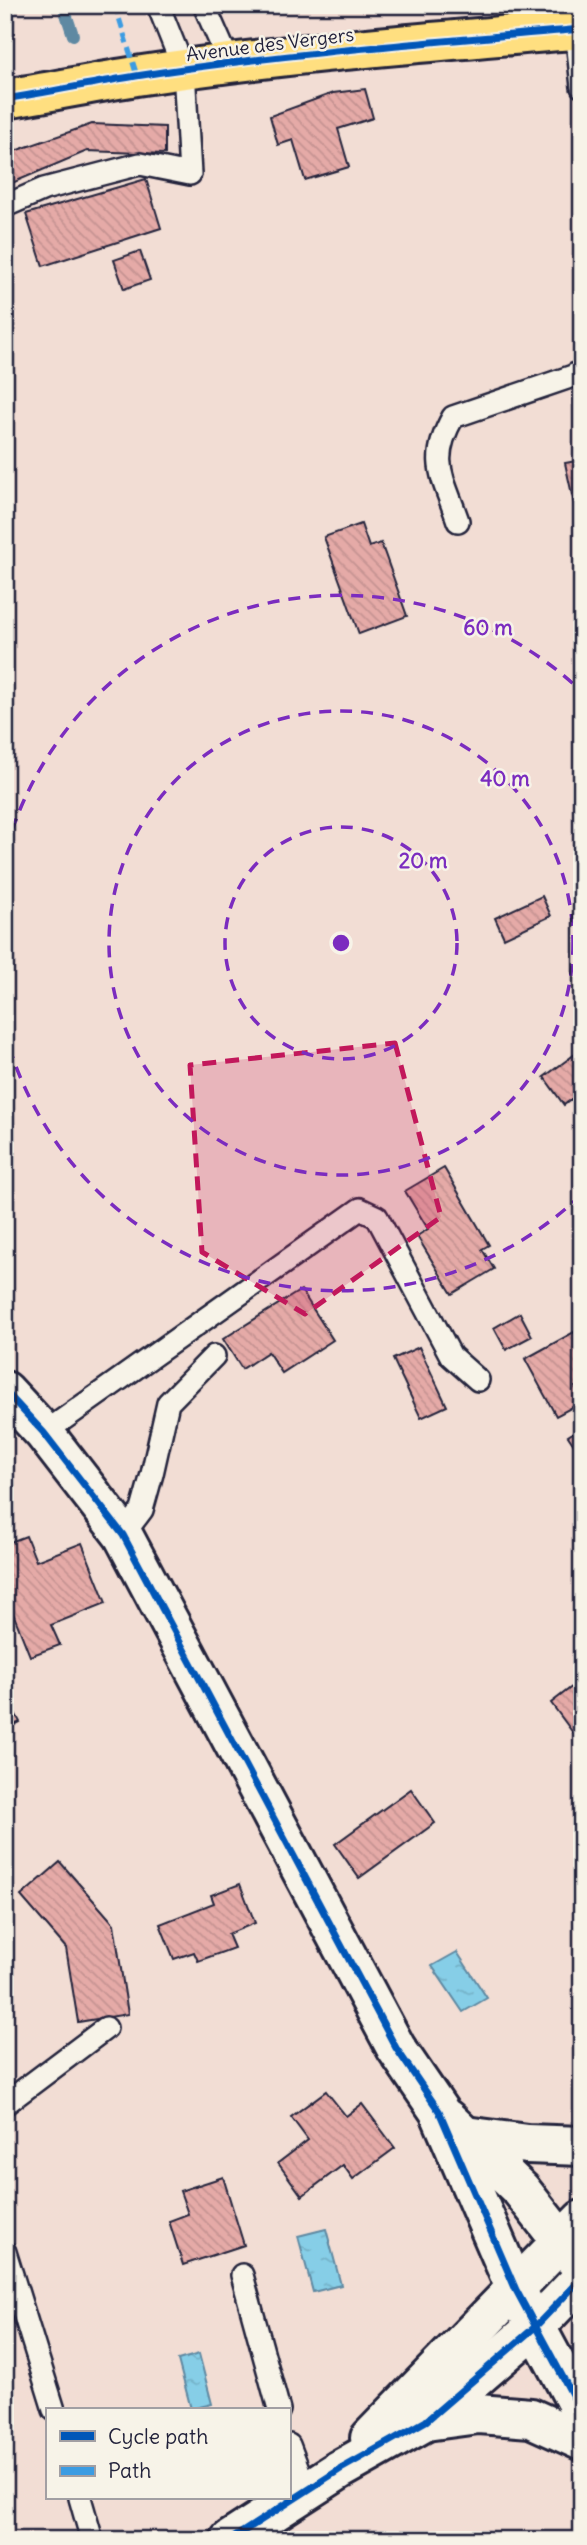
<svg xmlns="http://www.w3.org/2000/svg" width="587" height="2545" font-family="Delius,sans-serif">
	<style>
		.water { fill: url(#water-ripples); stroke: #5e89a2; stroke-width: 2 }
		.lines { fill: none; stroke-linecap: round; stroke-linejoin: round }
		.stream { stroke: #5e89a2; stroke-width: 12 }
		.building { fill: url(#building-back-hatch); stroke: #22223b; stroke-width: 2 }
		.lane-casing { stroke: #22223b; stroke-width: 26 }
		.street-casing { stroke: #22223b; stroke-width: 44 }
		.secondary-casing { stroke: #22223b; stroke-width: 44 }
		.primary-casing { stroke: #22223b; stroke-width: 44 }
		.lane { stroke: #f7f3e8; stroke-width: 21 }
		.street { stroke: #f7f3e8; stroke-width: 38 }
		.secondary { stroke: #f7f3e8; stroke-width: 38 }
		.primary { stroke: #ffdf80; stroke-width: 38 }
		.quiet { stroke: #3c9ce2; stroke-width: 5; stroke-dasharray: 10 5; stroke-linecap: butt }
		.cycleway-casing { stroke: #f7f3e8; stroke-width: 11 }
		.cycleway { stroke: #0057b8; stroke-width: 7 }
		.marked { fill: #c2185b; fill-opacity: 0.2; stroke: #c2185b; stroke-width: 5; stroke-dasharray: 14 9; stroke-linejoin: round }
		.ring { fill: none; stroke: #7b2cbf; stroke-width: 3.5; stroke-dasharray: 12 9 }
		.labels { text-anchor: middle; dominant-baseline: central; stroke-width: 5; stroke-linejoin: round; paint-order: stroke }
		.street-label { font-size: 19px; fill: #22223b; stroke: #f7f3e8 }
		.centre { fill: #7b2cbf; stroke: #f7f3e8; stroke-width: 3.5 }
		.ring-label { font-size: 21px; text-anchor: middle; font-weight: bold; fill: #7b2cbf; stroke: #f7f3e8; stroke-width: 5; stroke-linejoin: round; paint-order: stroke }
	</style>
	<defs>
		<pattern id="water-ripples" width="26" height="14" patternUnits="userSpaceOnUse" patternTransform="scale(1.75)"><rect width="26" height="14" fill="#86cee7"/><path d="M2 4q2-2 4 0t4 0M15 11q2-2 4 0t4 0" fill="none" stroke="#73b1c7"/></pattern>
		<pattern id="building-back-hatch" width="6" height="6" patternUnits="userSpaceOnUse" patternTransform="scale(1.75)"><rect width="6" height="6" fill="#e5aaa7"/><path d="M-1 5l2 2M0 0l6 6M5-1l2 2" fill="none" stroke="#c49291"/></pattern>
	</defs>
	<rect width="100%" height="100%" fill="#f2ddd4"/>
	<filter id="ink" filterUnits="userSpaceOnUse"><feTurbulence type="fractalNoise" baseFrequency=".0143" numOctaves="2"/><feDisplacementMap in="SourceGraphic" scale="14" xChannelSelector="R" yChannelSelector="G"/><feConvolveMatrix kernelMatrix="1 2 1 2 8 2 1 2 1" color-interpolation-filters="sRGB"/></filter>
	<g filter="url(#ink)">
		<g class="water">
			<polygon points="457,1952 487,1998 463,2012 432,1966"/>
			<polygon points="326,2229 341,2285 313,2292 298,2236"/>
			<polygon points="199,2354 212,2404 191,2409 178,2360"/>
		</g>
		<g class="lines">
			<polyline class="stream" points="63,5 73,35"/>
		</g>
		<g class="building">
			<polygon points="365,89 373,118 338,129 349,167 305,180 293,140 278,145 270,116 333,93"/>
			<polygon points="92,124 165,127 165,154 87,151 5,186 5,148 14,144 15,151"/>
			<polygon points="146,179 161,228 43,266 26,214"/>
			<polygon points="140,251 150,280 124,289 114,260"/>
			<polygon points="582,460 582,526 579,526 565,463"/>
			<polygon points="361,524 369,547 381,543 407,616 359,634 324,537"/>
			<polygon points="542,896 551,916 504,938 495,918"/>
			<polygon points="582,1049 582,1091 564,1105 544,1077"/>
			<polygon points="444,1168 489,1245 482,1249 494,1269 452,1294 417,1236 428,1229 405,1191"/>
			<polygon points="301,1290 333,1340 282,1373 268,1352 242,1369 223,1339"/>
			<polygon points="520,1313 532,1336 506,1350 494,1328"/>
			<polygon points="574,1332 582,1344 582,1383 575,1387 582,1402 556,1416 525,1359"/>
			<polygon points="419,1347 447,1406 421,1418 393,1359"/>
			<polygon points="582,1427 582,1449 578,1451 568,1436"/>
			<polygon points="26,1536 36,1561 82,1543 106,1603 51,1625 60,1645 30,1656 5,1593 5,1544"/>
			<polygon points="582,1679 582,1739 579,1741 551,1703"/>
			<polygon points="5,1695 20,1722 5,1730"/>
			<polygon points="411,1789 435,1823 359,1878 335,1844"/>
			<polygon points="60,1862 114,1924 128,2014 78,2022 66,1948 21,1896"/>
			<polygon points="240,1884 255,1923 228,1934 234,1948 198,1961 194,1952 174,1959 160,1924 214,1903 211,1895"/>
			<polygon points="326,2091 346,2116 362,2104 395,2148 353,2179 343,2165 302,2196 278,2163 308,2140 291,2117"/>
			<polygon points="223,2177 244,2245 183,2265 169,2221 188,2214 180,2191"/>
		</g>
		<g class="lines">
			<defs>
				<g id="lane">
					<polyline points="204,5 230,64"/>
					<polyline points="576,30 582,87"/>
					<polyline points="5,206 44,189 140,164 190,174 184,70 158,5"/>
					<path d="M458 521C443 477 428 461 453 417L573 376 582 370"/>
					<polyline points="44,1433 360,1209 377,1217 451,1356 478,1380"/>
					<polyline points="123,1535 142,1510 152,1474 168,1403 214,1356"/>
					<polyline points="5,2104 106,2028"/>
					<polyline points="5,2252 54,2410"/>
					<polyline points="242,2275 279,2410"/>
					<polyline points="289,2445 306,2490"/>
					<polyline points="80,2498 92,2540"/>
				</g>
				<g id="street">
					<polyline points="5,1391 44,1433 123,1535 396,2048 439,2111 516,2290 582,2413"/>
					<polyline points="447,2119 521,2190 582,2268"/>
					<polyline points="465,2136 527,2144 582,2146"/>
					<polyline points="426,2421 478,2414 531,2418 582,2441"/>
				</g>
				<g id="secondary">
					<polyline points="370,2438 582,2220"/>
					<polyline points="230,2540 339,2470 426,2421 535,2327 582,2278"/>
				</g>
				<path id="primary" d="M5 99C49 92 93 83 136 76 284 53 433 42 582 29"/>
			</defs>
			<use href="#lane" class="lane-casing"/>
			<use href="#street" class="street-casing"/>
			<use href="#secondary" class="secondary-casing"/>
			<use href="#primary" class="primary-casing"/>
			<use href="#lane" class="lane"/>
			<use href="#street" class="street"/>
			<use href="#secondary" class="secondary"/>
			<use href="#primary" class="primary"/>
			<polyline class="quiet" points="115,5 137,76"/>
			<defs>
				<g id="cycleway">
					<path d="M5 99C49 92 93 83 136 76 284 53 433 42 582 29"/>
					<polyline points="5,1391 44,1433 123,1535 396,2048 439,2111 516,2290 582,2413"/>
					<polyline points="230,2540 339,2470 426,2421 535,2327 582,2278"/>
				</g>
			</defs>
			<use href="#cycleway" class="cycleway-casing"/>
			<use href="#cycleway" class="cycleway"/>
		</g>
	</g>
	<path class="marked" d="M395 1043 441 1217 305 1314 202 1252 190 1065Z"/>
	<g class="ring">
		<circle cx="341" cy="943" r="116"/>
		<circle cx="341" cy="943" r="232"/>
		<path d="M581 1195A348 348 0 0 1 6 1036M6 850A348 348 0 0 1 581 691"/>
	</g>
	<g class="labels">
		<g class="street-label">
			<text transform="translate(270 44) rotate(-7)">Avenue des Vergers</text>
		</g>
	</g>
	<circle cx="341" cy="943" r="10" class="centre"/>
	<g class="ring-label">
		<text x="488" y="635">60 m</text>
		<text x="505" y="786">40 m</text>
		<text x="423" y="868">20 m</text>
	</g>
	<rect width="587" height="2545" fill="none" stroke="#f7f3e8" stroke-width="28"/>
	<rect x="14" y="14" width="559" height="2517" fill="none" stroke="#22223b" stroke-width="2.5" filter="url(#ink)"/>
	<rect x="46" y="2408" width="245" height="91" fill="#f7f3e8" stroke="#a29fa3" stroke-width="2"/>
	<rect x="60" y="2431" width="35" height="10" fill="#0057b8" stroke="#a29fa3" stroke-width="2"/>
	<text x="108" y="2444" font-size="21" fill="#22223b">Cycle path</text>
	<rect x="60" y="2466" width="35" height="10" fill="#3c9ce2" stroke="#a29fa3" stroke-width="2"/>
	<text x="108" y="2478" font-size="21" fill="#22223b">Path</text>
</svg>
